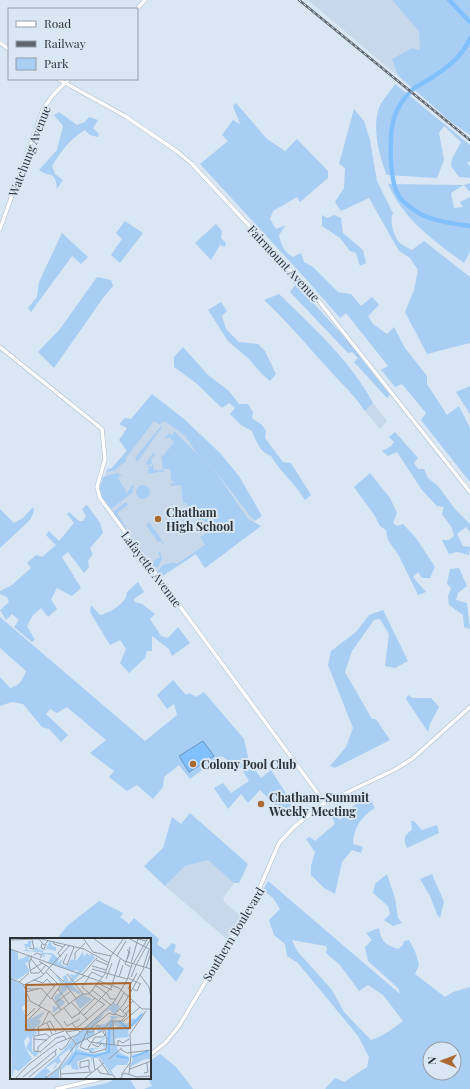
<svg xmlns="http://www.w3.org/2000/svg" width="470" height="1089" font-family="'Playfair Display',serif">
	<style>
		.built { fill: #c7d8eb }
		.green { fill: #a9cef3; fill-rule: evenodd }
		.water { fill: #81c0fe; stroke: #6895c2 }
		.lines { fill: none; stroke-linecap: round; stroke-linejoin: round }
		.river { stroke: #81c0fe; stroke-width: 4.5 }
		.secondary-casing { stroke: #adbac7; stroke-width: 4.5 }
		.secondary { stroke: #fff; stroke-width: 3.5 }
		.rail-casing { stroke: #5e656d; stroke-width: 2.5 }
		.rail { stroke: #d9e6f3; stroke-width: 1; stroke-dasharray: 3; stroke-linecap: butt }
		.poi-dot { fill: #a96931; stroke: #d9e6f3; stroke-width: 1.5 }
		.labels { text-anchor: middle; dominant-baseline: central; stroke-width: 4; stroke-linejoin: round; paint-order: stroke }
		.street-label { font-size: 12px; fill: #2d3237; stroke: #d9e6f3 }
		.poi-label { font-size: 12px; font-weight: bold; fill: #2d3237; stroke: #d9e6f3; text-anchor: start }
		.inset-river { fill: none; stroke: #81c0fe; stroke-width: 2 }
		.inset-road { fill: none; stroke: #949ea8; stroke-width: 1 }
		.view { fill: #a96931; fill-opacity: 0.15; stroke: #a96931; stroke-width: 2 }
		.inset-edge { fill: none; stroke: #2d3237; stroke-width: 2 }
	</style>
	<rect width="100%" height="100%" fill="#d9e6f3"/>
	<g class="built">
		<polygon points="308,0 408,0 436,33 412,88"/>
		<polygon points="373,403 387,421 380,429 365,411"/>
		<polygon points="154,417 160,417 185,436 259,527 205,568 194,552 159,575 101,497 99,487 108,469 112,468"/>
		<polygon points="208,860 234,883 223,898 225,903 241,916 227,939 165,886 185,866"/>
	</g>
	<g class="green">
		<polygon points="392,0 470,0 470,135 451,122 398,75 392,59 412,48 420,50 419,31"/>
		<path d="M395 84 470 145V161L467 163 470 166V178L459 177 451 166 452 159 461 142 444 126 439 133 444 160 437 178 387 175C379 157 372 127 379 108 382 100 390 92 395 84Z"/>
		<path d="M236 103 267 139 285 151 297 139 328 171V178L300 202 297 197 273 211 270 219 276 229 286 225 279 235C281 245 284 252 293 257L301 253 304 262 313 267 338 292 351 294 361 306 372 297 379 305 368 316 373 324 387 334 394 327 405 348 427 376V384L447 415 459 406 470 428V482L421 420 426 413 402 384 395 387 381 370 388 366 346 313 340 318 306 279 200 164 228 141 222 135 233 120 240 124 233 106Z"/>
		<path d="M354 109 364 121 370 140 377 181 393 213C389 220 394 235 398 241 401 245 408 248 412 250L424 241 470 277V343L427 354 405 312 414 290 418 270 410 258 399 251 369 198 341 211 335 202 344 188 345 168 339 164Z"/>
		<path d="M59 112 77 125 85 122 89 117 98 120 93 128 99 134 98 137 90 135 85 130C69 140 61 151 52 166L55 174 63 180 57 189C55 169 49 178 39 170L57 150 63 126 54 115Z"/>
		<path d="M470 183V192L464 185 451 193 454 208 463 207 460 202 470 197V252L464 263C433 240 404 220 388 184L464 185Z"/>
		<polygon points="322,215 327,218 334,215 341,218 343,233 363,250 366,263 360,266 356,253 350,251 340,238 322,226"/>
		<polygon points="125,221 143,233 120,263 111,255 122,239 116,233"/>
		<polygon points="216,224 222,231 221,238 226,243 225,247 220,245 211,260 195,243"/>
		<polygon points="62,233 88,257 81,264 72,256 31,312 28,308 37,297 39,282"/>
		<polygon points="97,277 111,280 113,286 103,298 54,368 38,352 60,329"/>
		<polygon points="296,284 346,339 390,395 387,398 354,362 358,358 352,352 348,353 290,292"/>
		<path d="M279 294C313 327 351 361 373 403L365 411C354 395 346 388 333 374 310 349 289 323 264 300Z"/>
		<polygon points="221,302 227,311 222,316 226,329 239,342 258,344 265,351 276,374 270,381 261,373 249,359 228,341 208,310"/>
		<path d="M183 347 208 375 229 391 239 404H248L253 412 252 418 262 425 266 431 265 438 283 462 291 463 311 495 305 500C295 483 280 472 271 456 260 452 256 441 252 431L241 425 230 414 235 408 229 403 222 408 196 383 174 367V357Z"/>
		<polygon points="470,386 470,414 456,392"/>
		<polygon points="152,394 184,419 220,453 239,476 262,516 255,521 250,516 218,475 199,456 185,436 166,422 162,422 160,425 154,421 126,458 126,462 119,466 116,470 106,472 108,469 112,468 127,451 119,440 127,428 119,424 125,418 131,419"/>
		<polygon points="161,426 162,427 138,461 136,461 135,458"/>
		<polygon points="174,431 218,475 248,519 261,526 205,568 196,554 161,577 158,571 163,565 174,562 176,564 205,545 200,537 208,532 186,503 183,503 181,485 171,486 171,483 175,483 171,480 170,469 163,469 164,472 159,472 159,470 163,469 161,454 163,456 174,442 170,438 165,438 169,433 172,435"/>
		<polygon points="395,432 418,458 414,463 418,469 424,469 428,478 438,486 455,509 470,524 470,532 466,527 457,534 463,546 470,547 469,555 457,552 449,554 442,540 449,540 454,536 452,528 442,514 444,507 437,506 422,490 397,452 388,456 382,451 391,446 394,442 389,437"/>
		<polygon points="153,453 155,455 151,459 154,470 158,470 158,472 148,474 149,467 146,466 152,466 152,464 147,465 146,463"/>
		<path d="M117 473 122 475 118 478 127 493 133 484 134 485 132 493 111 509C98 498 98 492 103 477Z"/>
		<polygon points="370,473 390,498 397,513 393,523 397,526 403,524 416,538 435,567 430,578 422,578 418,572 413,577 426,592 418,595 399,556 388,540 386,530 380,526 375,516 354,487"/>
		<circle cx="143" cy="492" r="7"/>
		<polygon points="126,502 131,508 128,505 117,513 134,540 114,514 114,511"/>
		<polygon points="87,505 100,523 103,533 90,548 93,554 88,561 89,567 84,573 68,552 62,557 81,588 72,596 57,588 51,599 57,609 48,617 41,608 33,615 27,626 35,640 32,642 14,627 19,620 12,614 6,620 0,610 9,602 7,597 0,594 0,591 12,585 31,568 27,563 36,555 42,557 56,545 46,535 49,531 59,541 74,523 67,514 69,512 79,521 83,521 86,516 82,509"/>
		<polygon points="33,507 34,511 30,520 0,548 0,509 14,523 23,518"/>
		<polygon points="149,522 164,543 163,544 161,541 158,542 146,525"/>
		<polygon points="140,547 149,560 152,562 160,557 158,553 160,551 162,559 158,567 153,568 138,548"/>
		<polygon points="459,568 467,586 458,593 456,600 467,603 470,629 464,627 463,615 449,605 448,596 451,588 447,584 450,569"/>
		<path d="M138 582 144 592 134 599 135 602 142 604 155 614 150 619 161 636 168 638 178 627 190 643 172 656 169 649 152 636V651H147L145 658 129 673 120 663 126 649 120 640 110 645 90 612 91 605 100 615C110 613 127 603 127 592Z"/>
		<polygon points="383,610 408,661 395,668 385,666 389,634 380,619 374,620 352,651 345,672 372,719 376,719 390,740 335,768 330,766 346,747 353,728 328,665 331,651 356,632 369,615"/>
		<path d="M0 617 145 741 177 715 174 704 167 709 157 695 173 680 186 695 189 693 196 697 204 692 244 739 249 762 261 778 271 770 294 806 286 816 260 790 248 803 241 794 228 809 214 788 223 783 231 793 249 781 241 768 221 756 190 779 179 765 164 777 163 787 153 799 137 785 127 791 109 777 114 771 90 753 106 740 67 707 57 713 50 709 46 714 68 735 61 742 49 729 42 727 23 704 12 702 0 706V677L10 688C20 686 22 680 26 671L0 648Z"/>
		<polygon points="408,695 413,698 431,698 439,707 430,724 428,732 406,699"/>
		<path d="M369 797 375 808C362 815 353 829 353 844L363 847 361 853 352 850 342 862 335 894 324 888 311 875V866L315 852 306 839 310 837 315 841 335 824 329 810 335 813 339 820 348 815 343 808 348 809Z"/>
		<polygon points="190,813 248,864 239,883 234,883 208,860 185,866 165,886 144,866 163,848 172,817 181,824"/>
		<path d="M411 821H414L422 830 437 825 439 833 407 848C403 839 404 835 412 830Z"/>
		<polygon points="387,874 395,898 398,918 402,923 393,926 384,920 390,914 388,906 373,893 375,884"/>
		<polygon points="432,874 444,902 440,918 437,914 430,896 420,879"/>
		<path d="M268 881 400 994 398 988 368 961 365 947 372 940 366 933 379 928C381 941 385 945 398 949L403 945 404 941 409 940 415 951 419 965 415 974 445 997 453 992 470 987V1089H325L335 1078 344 1082 367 1067 369 1057 358 1036 298 963 287 956 285 944 274 935 269 920 280 909 273 898 263 890ZM292 940 326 946 327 949 326 953 340 965 359 991 368 985 383 995 403 1021C392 1029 384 1036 371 1040L344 1012 332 990 297 951ZM430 1049H454V1073H430Z"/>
		<polygon points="99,901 123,913 120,917 129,924 134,918 159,939 157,944 165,950 172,943 176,945 174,952 181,955 177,963 184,969 176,982 150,952 150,939 138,939 136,937 134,939 57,939 67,926"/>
		<polygon points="160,1054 176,1067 193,1089 144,1089 152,1086 148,1078 150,1078 150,1061"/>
		<polygon points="117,1078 129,1078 136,1089 79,1089 107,1083"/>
	</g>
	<polygon class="water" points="203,741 214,756 189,772 179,756"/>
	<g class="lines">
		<g class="river">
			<polyline points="449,0 470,22"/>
			<path d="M470 38C463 57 444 70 428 80 423 83 416 86 412 90 405 97 397 108 394 118 389 135 389 181 399 196 401 200 406 204 410 207 427 221 449 223 470 226"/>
		</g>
		<defs>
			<g id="secondary">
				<polyline points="137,9 145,0"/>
				<polyline points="0,43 9,49"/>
				<polyline points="58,79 125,116 178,152 192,164 318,300 470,492"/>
				<polyline points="0,229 43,109 53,95 69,79"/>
				<polyline points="0,347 102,429 105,459 97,487 100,498 325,803"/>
				<polyline points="150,1055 166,1042 179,1026 254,901 279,843 295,826 325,803 394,770 412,759 470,707"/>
				<polyline points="57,1089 103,1078"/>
			</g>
		</defs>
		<use href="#secondary" class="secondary-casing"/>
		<use href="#secondary" class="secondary"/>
		<defs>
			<polyline id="rail" points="299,0 470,140"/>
		</defs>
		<use href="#rail" class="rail-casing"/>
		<use href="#rail" class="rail"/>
	</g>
	<g class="poi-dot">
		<circle cx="158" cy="519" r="4"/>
		<circle cx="193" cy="764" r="4"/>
		<circle cx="261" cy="804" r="4"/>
	</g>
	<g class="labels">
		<g class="street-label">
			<text transform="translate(29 151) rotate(-69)">Watchung Avenue</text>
			<text transform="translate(284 263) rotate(47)">Fairmount Avenue</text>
			<text transform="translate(152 569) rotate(53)">Lafayette Avenue</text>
			<text transform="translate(233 934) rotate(-59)">Southern Boulevard</text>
		</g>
		<g class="poi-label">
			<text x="166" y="512">Chatham<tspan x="166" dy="14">High School</tspan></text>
			<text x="201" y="764">Colony Pool Club</text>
			<text x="269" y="797">Chatham-Summit<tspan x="269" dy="14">Weekly Meeting</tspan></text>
		</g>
	</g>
	<g transform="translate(10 938)">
		<rect width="141" height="141" fill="#d9e6f3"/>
		<path d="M18 3H21V9H17V12L23 13 26 9 30 13 28 8 31 13 34 11H38L36 10 40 3 43 9H46V13L38 11 33 12V15H42L49 21 47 26 53 20 51 26 56 29 61 22 65 21 66 23 73 14 74 19 77 15 80 18 81 15 85 20 61 46 71 55 69 56 65 54 67 52 64 54 58 50 49 60 55 63 54 66 43 75V69L45 67V70L48 68 44 59 52 53 49 52 52 47 46 38 47 37 54 46 53 38 56 37 59 44 62 40 59 36 65 37 69 32 62 33 38 24 42 17 35 16 34 20 31 14 13 13 16 11 14 6H18ZM0 11 8 15V22L20 17 19 24 15 25 20 33 7 42 0 39ZM0 40 13 47 16 61 19 63 12 69 13 73 16 72 14 75 18 82 36 73 28 82H31L30 86 25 90 27 95 22 99V113L29 115 25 119 16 110 20 102 18 98 14 103 15 109 22 121 9 133 4 131 2 140ZM72 56 82 61 70 71 65 62ZM104 65 110 68 107 74 104 77 100 72 96 73 83 90 85 97 71 104 67 111 79 115 80 110H92L84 111 82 116 95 114 97 98 91 104 96 107 94 110 92 105 85 107 96 98 97 92 95 90 88 95 86 87 95 86 101 81 100 78H104L110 79 96 85 103 83V90H107L108 88 103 87 105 82 117 86 123 80 126 82 134 73 130 82 118 92 119 99 107 100 104 102 109 114 120 120 117 127H107L101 132 103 136 100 135 90 120H82L81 126V120L78 119 67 124 69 132 62 131 60 124 51 132V128L65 112 66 105 62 101ZM62 102 65 106 62 115 59 111 49 119 51 124 46 127 47 129 43 131 47 125 45 124 36 130 41 134 36 137 40 139V137L49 130V141H22L52 114ZM141 114V121H135L120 129 124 117Z" fill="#a9cef3"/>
		<path class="inset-river" d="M109 83 118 91 132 76M106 118 118 120M122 119 139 113M58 127 66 115 85 118 99 114V93L102 84"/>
		<path class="inset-road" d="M27 0 74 11 99 25M73 0 83 14 101 18M83 0 114 23 141 31M118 0 141 12M29 1 34 7 38 3M0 2 29 1M43 3 44 6 53 9M32 6 31 10 34 11 36 6M19 10 24 11 22 2M0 11 109 50 132 71H141M117 12 120 14 115 26 121 29M22 17 19 26 21 35H29L36 27M24 17 27 15 32 17 30 20M107 18 116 3M51 19 48 15 56 6M21 21 34 37M65 21V15L75 5M117 21 120 9M86 22 98 27M29 23 40 30M121 25 128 1 136 3M123 26 138 0M57 27 64 9M57 27 53 25 57 16M126 27 141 0M82 28 96 32M133 30 139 12M136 30 141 15M40 31 54 44M82 31 117 41M21 32 32 25M57 36 73 56M72 37 87 20M130 37 139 49 141 59M78 39 82 34 92 39M79 39 72 49 79 55M109 39 113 27M121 39 126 27M0 40 13 46 20 63 40 74 66 106 50 128 51 141M118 40 131 46M96 41 102 25M24 42 33 45 37 41 44 49M9 44 19 35M64 45 74 38M87 45 102 52M55 46 66 60M14 47 32 38 60 7M85 47 96 55M15 51H28M48 51 59 66M118 51 127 35M123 51 127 53 130 46M82 52 101 67M16 54 31 50 41 61 50 48 36 34M97 55 100 61H106M79 56 95 67M37 57 47 45M42 60 51 72M61 64 78 82M45 65 61 53M107 67 114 55M29 68 37 57M54 70 62 80 70 75M110 71 117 77 112 82M113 73 123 63M69 75 85 60M15 76 17 78 25 70M105 76 113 79 121 70M43 78 72 56H79L95 36 101 18 114 0M73 78 101 50 110 21M19 81 31 69M103 82 104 107M54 83 57 88 70 81M37 85 42 96M62 85 65 89H68L94 67M32 87 39 73M28 93 40 90M56 94 68 92 70 94M29 97 28 89 40 83 46 94M78 97 77 94H83L87 87 90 89M23 101 37 102M77 101 80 104 113 108 141 105M66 106 92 93 101 83H114L130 69M82 106 88 109 92 105M108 107V102L113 105 119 101M49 110 51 112 56 108 61 100M78 111 82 115 96 111 97 100 93 94 95 92 96 96 93 99H85L77 112 70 109 77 93 99 75 104 77 114 66 134 30M110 111 117 115 141 112M28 113V109L42 97 54 93M30 114 46 100 54 98 56 101M31 114 24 113V98L36 96 40 99M83 120 85 132M89 121 99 136M99 121 112 110M79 129V122L70 124V130L78 128 80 133M87 130 90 135 103 137 106 141M120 131 141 123M134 135 138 134 137 125M51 136 82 134M119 136 121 117 120 96 136 73M111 137 120 125M13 139 47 111M19 139 46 117 45 113M5 141 18 127 47 105 67 97 104 64 117 42 122 26M34 141 50 129M74 141 94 125M110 141 114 135 127 139 141 138"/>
		<path class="view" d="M120 45V90L16 92V47Z"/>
		<rect width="141" height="141" class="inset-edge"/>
	</g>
	<rect x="8" y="8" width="130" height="72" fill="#d9e6f3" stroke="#949ea8"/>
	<rect x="16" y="21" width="20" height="6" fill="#ffffff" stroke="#949ea8"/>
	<text x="44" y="28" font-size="12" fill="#2d3237">Road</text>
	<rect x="16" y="41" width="20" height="6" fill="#5e656d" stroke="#949ea8"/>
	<text x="44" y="48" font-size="12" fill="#2d3237">Railway</text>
	<rect x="16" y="58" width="20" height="12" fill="#a9cef3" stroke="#949ea8"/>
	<text x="44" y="68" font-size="12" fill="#2d3237">Park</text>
	<g transform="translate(442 1061) rotate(271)"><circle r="19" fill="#d9e6f3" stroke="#949ea8"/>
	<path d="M0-3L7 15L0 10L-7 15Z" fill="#a96931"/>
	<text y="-6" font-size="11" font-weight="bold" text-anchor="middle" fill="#2d3237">N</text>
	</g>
</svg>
